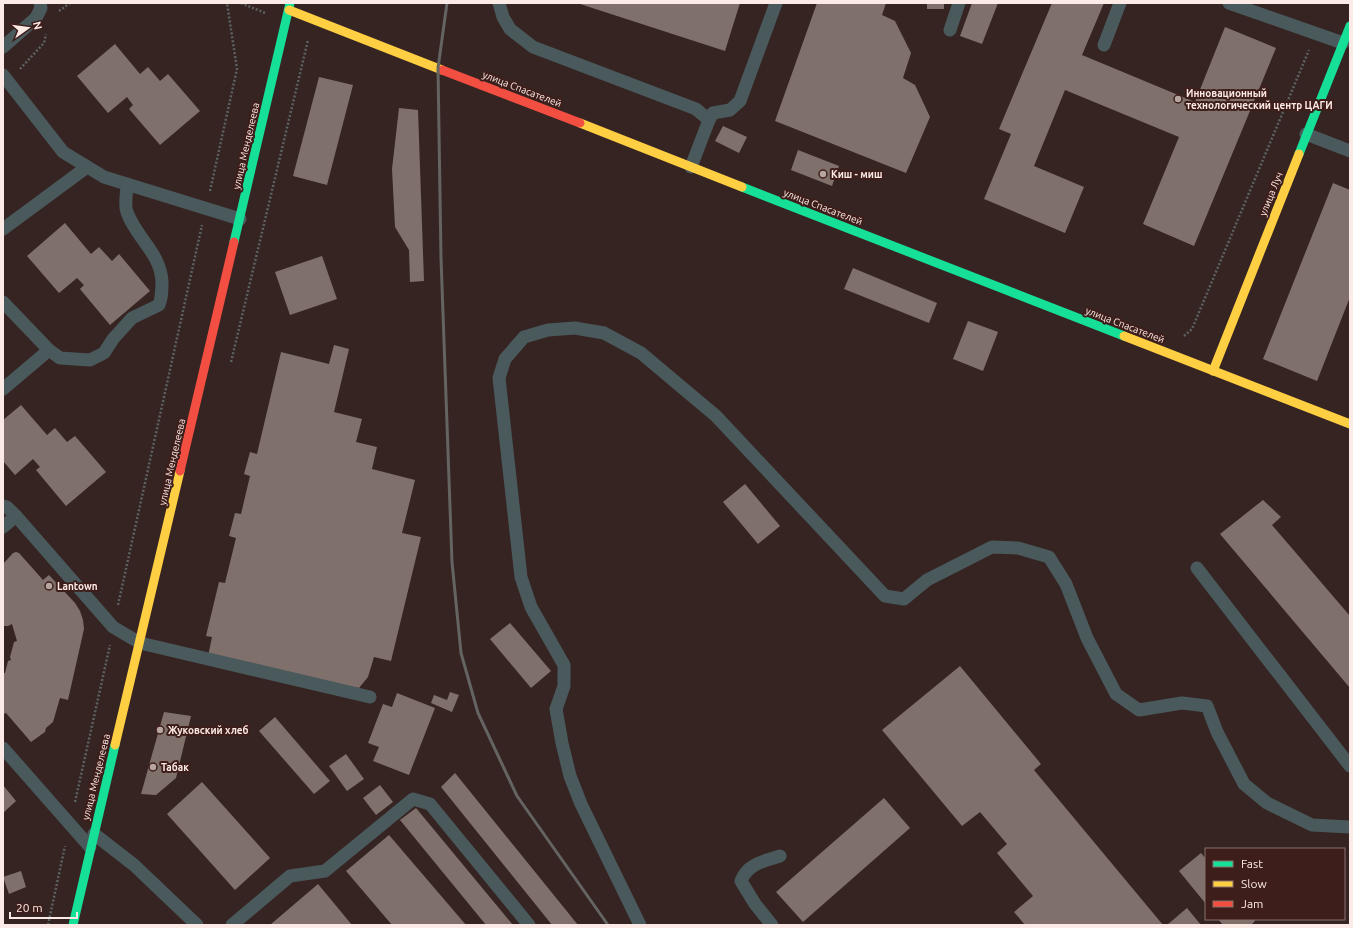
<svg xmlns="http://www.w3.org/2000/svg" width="1353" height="928" font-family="Ubuntu,sans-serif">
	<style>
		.building { fill: #80706c }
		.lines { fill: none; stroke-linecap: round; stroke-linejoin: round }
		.path { stroke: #5c6263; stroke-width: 2.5; stroke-dasharray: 2 2; stroke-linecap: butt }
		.lane { stroke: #49595c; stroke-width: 13 }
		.fast { stroke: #16e098; stroke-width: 9 }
		.slow { stroke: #ffcf43; stroke-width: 9 }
		.jam { stroke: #f24e42; stroke-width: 9 }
		.rail { stroke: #646463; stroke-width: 3 }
		.poi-dot { fill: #b7a5a2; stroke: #3e1e1a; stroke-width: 1.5 }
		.labels { text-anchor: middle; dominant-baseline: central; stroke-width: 4; stroke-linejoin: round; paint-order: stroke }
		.street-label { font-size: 10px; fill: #fceae7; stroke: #3e1e1a }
		.poi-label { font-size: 10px; font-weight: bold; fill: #fceae7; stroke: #3e1e1a; text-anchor: start }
	</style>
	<rect width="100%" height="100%" fill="#362422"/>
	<g class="building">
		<polygon points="577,3 740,3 725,51"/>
		<polygon points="817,3 886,3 882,15 895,21 911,53 903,78 915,85 930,117 906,173 775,121"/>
		<rect x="927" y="3" width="17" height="6"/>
		<polygon points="972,3 998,3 982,44 960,36"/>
		<polygon points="1052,3 1104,3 1082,55 1195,102 1225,27 1276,48 1194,246 1143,224 1179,137 1065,90 1034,166 1084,187 1065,233 984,199 1011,134 999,129"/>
		<polygon points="115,44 140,74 148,67 160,81 168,74 200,111 160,145 129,109 133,105 127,97 108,113 77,76"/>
		<polygon points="319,77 353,85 327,185 293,176"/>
		<polygon points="399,108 418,110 424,281 410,282 409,250 395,227 392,169"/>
		<polygon points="723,126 747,137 739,153 715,141"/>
		<polygon points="798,150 839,166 832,186 791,170"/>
		<polygon points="1333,183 1350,190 1350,297 1317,381 1263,359"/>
		<polygon points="65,223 91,254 99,247 112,261 119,254 150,291 110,325 80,289 84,285 77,278 59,293 27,256"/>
		<polygon points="322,256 337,299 290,315 275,272"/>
		<polygon points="853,268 937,303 929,323 844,289"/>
		<polygon points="968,321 998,332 983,371 953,359"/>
		<polygon points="334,345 349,349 334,412 362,419 356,442 377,447 372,469 415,480 402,533 421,537 391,661 374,657 368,677 359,688 207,661 212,637 206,636 219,582 225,583 236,538 229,536 235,513 241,514 250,476 244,474 250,452 257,454 281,352 329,364"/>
		<polygon points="21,405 47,435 55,428 67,442 75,436 106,472 66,506 36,470 40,467 33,459 15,475 3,461 3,420"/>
		<polygon points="745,484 780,526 758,544 723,502"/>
		<polygon points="1263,500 1281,517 1272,525 1350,616 1350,688 1220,534"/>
		<polygon points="16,552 19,553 43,580 49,575 75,603 80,611 83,620 84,629 68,700 60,698 53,722 46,728 45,732 31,742 6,713 3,714 3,673 5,673 8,661 11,660 10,657 14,642 17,641 12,624 8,626 3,626 3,570 4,568 3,564 13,553"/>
		<polygon points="510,623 551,671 531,688 490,639"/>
		<polygon points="960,666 1041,764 1034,770 1163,925 1025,925 1014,912 1033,896 997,853 1007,844 980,812 962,826 882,730"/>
		<polygon points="450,692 459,695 452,712 431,703 434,695 447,700"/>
		<polygon points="397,693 435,708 409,775 373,761 379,747 368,743 383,704 392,707"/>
		<polygon points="164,712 191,716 176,778 156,795 141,794"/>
		<polygon points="275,717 330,781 314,794 259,731"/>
		<polygon points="346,754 364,779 347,791 329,766"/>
		<polygon points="455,773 578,925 552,925 441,787"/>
		<polygon points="202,782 270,858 235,890 167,814"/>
		<polygon points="3,785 16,801 3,813"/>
		<polygon points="380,785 393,802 376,815 363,798"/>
		<polygon points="884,798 910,828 803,922 776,892"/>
		<polygon points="416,808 513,925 486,925 400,820"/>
		<polygon points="389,835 466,925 392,925 346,871"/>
		<polygon points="1201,853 1206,859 1206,904 1179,871"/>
		<polygon points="21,871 26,887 9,894 3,877"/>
		<polygon points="318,884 352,925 270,925"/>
		<polygon points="1187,908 1201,925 1167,925"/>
		<polygon points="1218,919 1254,919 1255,921 1251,925 1223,925"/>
	</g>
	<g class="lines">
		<g class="path">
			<polyline points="241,3 265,13"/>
			<polyline points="59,11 70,3"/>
			<polyline points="20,69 44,43 46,34"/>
			<polyline points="210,191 237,69 227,3"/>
			<polyline points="1184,336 1192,329 1309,50"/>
			<polyline points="231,362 308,40"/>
			<polyline points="118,605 202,225"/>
			<polyline points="75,802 110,645"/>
			<polyline points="48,925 65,846"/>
		</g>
		<g class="lane">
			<polyline points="499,3 503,17 510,29 533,47 696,109 709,120"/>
			<polyline points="1229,3 1343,43"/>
			<polyline points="950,30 959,3"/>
			<polyline points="1104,45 1120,3"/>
			<polyline points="3,47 36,18 41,8 40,3"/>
			<polyline points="3,75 63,152 104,177 240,219"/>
			<polyline points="1306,134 1350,151"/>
			<polyline points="691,167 709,120 713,113 730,110 740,101 776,3"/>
			<polyline points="3,229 87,167"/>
			<path d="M3 302 49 350 60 358 90 360 104 353 113 339 132 318 159 305C162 297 162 291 162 281 160 252 136 238 127 212 124 205 127 192 127 184"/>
			<polyline points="3,389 49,350"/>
			<polyline points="3,506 7,507 16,516 113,627 140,643 370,697"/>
			<polyline points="3,527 16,516"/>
			<polyline points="1197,568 1350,766"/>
			<polyline points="3,748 90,847"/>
			<polyline points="94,834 134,865 197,925"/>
			<polyline points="232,925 290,876 325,871 413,799 430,804 529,925"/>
			<polyline points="640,925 581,804 570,776 562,743 556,709 564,686 564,665 531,607 521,577 499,378 505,359 524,337 548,330 575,328 604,333 641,353 716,416 885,596 904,599 927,580 992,547 1018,548 1049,557 1066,584 1087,638 1116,694 1139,710 1182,703 1207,706 1217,732 1244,784 1267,803 1312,825 1350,827"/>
			<path d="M772 925 755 904 741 881C747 864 764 861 780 856"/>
		</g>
		<g class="fast">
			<polyline points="1299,154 1350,26"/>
			<polyline points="742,187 1124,336"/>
			<polyline points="234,242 290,3"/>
			<polyline points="73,925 115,745"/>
		</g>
		<g class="slow">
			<polyline points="289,10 442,70"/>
			<polyline points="580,123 742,187"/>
			<polyline points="1124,336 1350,424"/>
			<polyline points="1213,371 1299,154"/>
			<polyline points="115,745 180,471"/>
		</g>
		<g class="jam">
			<polyline points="442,70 580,123"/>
			<polyline points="180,471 234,242"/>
		</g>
		<polyline class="rail" points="447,3 438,68 441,258 452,562 461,653 478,713 517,796 608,925"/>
	</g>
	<g class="poi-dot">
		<circle cx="1178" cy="99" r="4"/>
		<circle cx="823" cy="174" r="4"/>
		<circle cx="49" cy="586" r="4"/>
		<circle cx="160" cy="730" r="4"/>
		<circle cx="153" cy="767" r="4"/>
	</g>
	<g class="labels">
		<g class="street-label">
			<text transform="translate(522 89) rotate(21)">улица Спасателей</text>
			<text transform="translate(246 146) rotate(-77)">улица Менделеева</text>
			<text transform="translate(1271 194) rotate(-68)">улица Луч</text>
			<text transform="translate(823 207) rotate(21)">улица Спасателей</text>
			<text transform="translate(1125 325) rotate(21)">улица Спасателей</text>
			<text transform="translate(172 462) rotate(-77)">улица Менделеева</text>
			<text transform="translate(96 777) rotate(-76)">улица Менделеева</text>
		</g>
		<g class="poi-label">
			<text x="1186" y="93">Инновационный<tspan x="1186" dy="12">технологический центр ЦАГИ</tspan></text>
			<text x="831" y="174">Киш - миш</text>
			<text x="57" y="586">Lantown</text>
			<text x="168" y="730">Жуковский хлеб</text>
			<text x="161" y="767">Табак</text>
		</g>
	</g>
	<rect width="1353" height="928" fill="none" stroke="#fceae7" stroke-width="8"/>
	<rect x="1205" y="848" width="140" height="72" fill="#3e1e1a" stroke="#8a706c"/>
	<rect x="1213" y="861" width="20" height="6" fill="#16e098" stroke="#8a706c"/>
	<text x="1241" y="868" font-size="12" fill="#fceae7">Fast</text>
	<rect x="1213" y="881" width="20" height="6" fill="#ffcf43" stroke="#8a706c"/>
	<text x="1241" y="888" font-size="12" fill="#fceae7">Slow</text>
	<rect x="1213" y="901" width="20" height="6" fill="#f24e42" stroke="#8a706c"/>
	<text x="1241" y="908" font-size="12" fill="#fceae7">Jam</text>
	<g transform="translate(28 28) rotate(76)" stroke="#3e1e1a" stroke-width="3" paint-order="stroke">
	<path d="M0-3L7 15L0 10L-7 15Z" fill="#fceae7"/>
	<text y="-6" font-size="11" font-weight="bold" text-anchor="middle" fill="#fceae7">N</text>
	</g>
	<path d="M10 912v6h67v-6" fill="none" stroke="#fceae7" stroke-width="2"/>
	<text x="16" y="912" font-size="12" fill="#fceae7" stroke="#3e1e1a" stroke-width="3" paint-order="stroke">20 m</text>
</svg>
